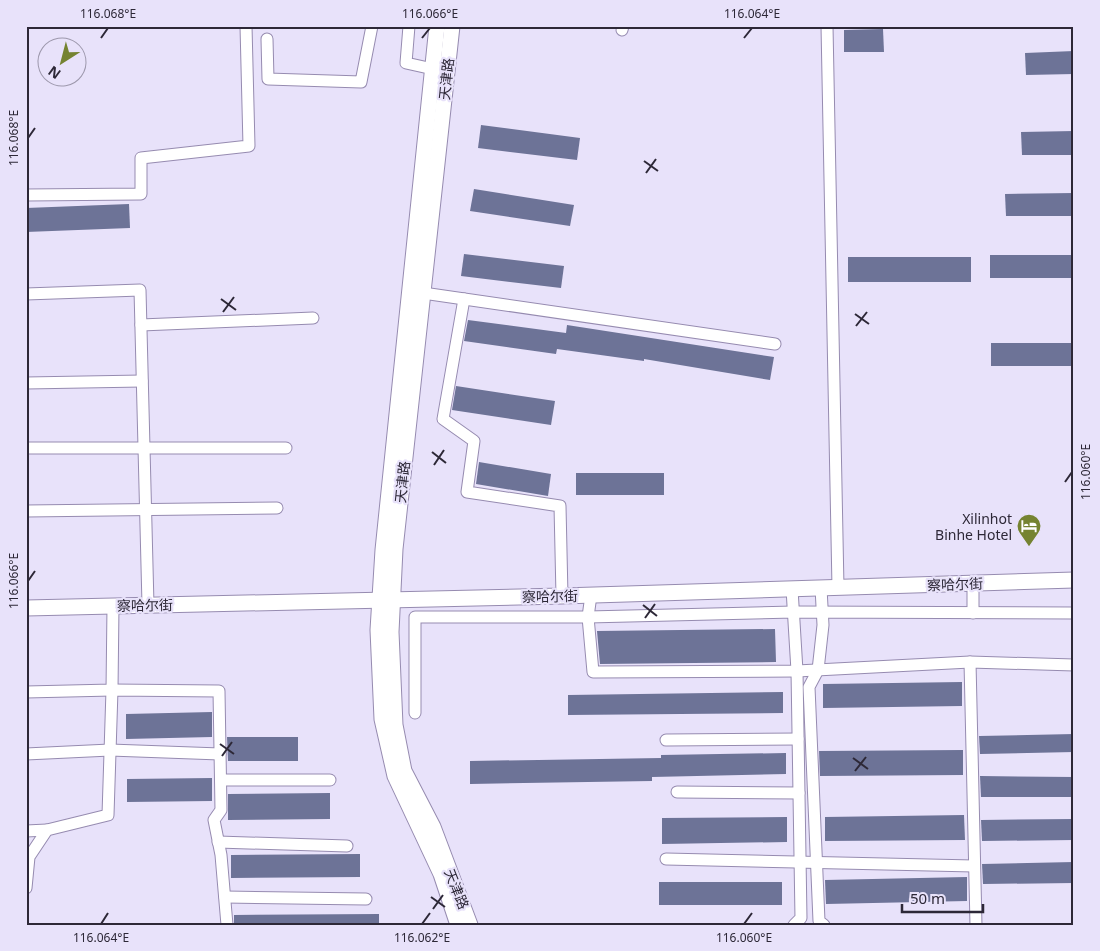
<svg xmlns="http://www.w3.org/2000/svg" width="1100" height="951" font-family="'Noto Sans','Noto Sans SC',sans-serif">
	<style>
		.building { fill: #6d7397 }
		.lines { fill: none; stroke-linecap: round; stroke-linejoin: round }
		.street-casing { stroke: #968bb0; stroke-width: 13 }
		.secondary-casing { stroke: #968bb0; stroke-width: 17 }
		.street { stroke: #fff; stroke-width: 11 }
		.secondary { stroke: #fff; stroke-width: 15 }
		.ticks { fill: none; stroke: #2d2837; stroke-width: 2 }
		.labels { text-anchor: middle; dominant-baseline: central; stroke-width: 4.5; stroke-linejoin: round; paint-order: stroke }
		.street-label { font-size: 14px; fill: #2d2837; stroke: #e8e2fa }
		.poi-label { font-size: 14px; fill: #2d2837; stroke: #e8e2fa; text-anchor: end }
		.neatline { fill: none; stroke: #2d2837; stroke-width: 2 }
		.ticks-label { font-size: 12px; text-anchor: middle; fill: #2d2837 }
	</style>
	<rect width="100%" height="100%" fill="#e8e2fa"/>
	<g class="building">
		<polygon points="883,29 884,52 844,52 844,30"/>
		<polygon points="1074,51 1074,74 1026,75 1025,53"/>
		<polygon points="481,125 580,138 577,160 478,148"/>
		<polygon points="1074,131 1074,155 1022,155 1021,132"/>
		<polygon points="474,189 574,205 570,226 470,211"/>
		<polygon points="1074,193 1074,216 1006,216 1005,194"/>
		<polygon points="129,204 130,228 26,232 26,208"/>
		<polygon points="464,254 564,266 561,288 461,276"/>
		<rect x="990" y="255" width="84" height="23"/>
		<rect x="848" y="257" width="123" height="25"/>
		<polygon points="468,320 566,333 567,325 774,357 770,380 644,359 644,361 557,349 556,354 464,341"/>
		<rect x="991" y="343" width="83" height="23"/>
		<polygon points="456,386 555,401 551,425 452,410"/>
		<polygon points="479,462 551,474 548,496 476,484"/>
		<rect x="576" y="473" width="88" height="22"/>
		<polygon points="775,629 776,662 600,664 597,631"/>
		<polygon points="962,682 962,706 823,708 823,684"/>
		<polygon points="783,692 783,713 568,715 568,695"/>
		<polygon points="212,712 212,737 126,739 126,714"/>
		<polygon points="1074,734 1074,752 980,754 979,736"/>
		<polygon points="227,737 298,737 298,761 228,761"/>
		<polygon points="963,750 963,775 820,776 819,751"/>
		<polygon points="786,753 786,774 652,777 652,781 470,784 470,761 661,758 661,755"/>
		<polygon points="980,776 1074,777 1074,797 981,797"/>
		<polygon points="212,778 212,801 127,802 127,779"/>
		<polygon points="330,793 330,819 228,820 228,794"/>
		<polygon points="964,815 965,840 825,841 825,817"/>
		<polygon points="787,817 787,842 662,844 662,818"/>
		<polygon points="1074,819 1074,840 982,841 981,820"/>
		<polygon points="360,854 360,877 231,878 231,855"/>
		<polygon points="1074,862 1074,883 983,884 982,864"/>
		<polygon points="967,877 967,901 826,904 825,880"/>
		<rect x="659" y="882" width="123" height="23"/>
		<polygon points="379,914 379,925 234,925 234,915"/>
	</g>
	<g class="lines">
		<defs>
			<g id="street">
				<polyline points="409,26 406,63 433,69"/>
				<polyline points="827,26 838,588"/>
				<polyline points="622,30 623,26"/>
				<polyline points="267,39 268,79 361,82 372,26"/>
				<polyline points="26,195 141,194 141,158 249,146 246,26"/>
				<polyline points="423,293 775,344"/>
				<polyline points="26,294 140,290 148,605"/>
				<polyline points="464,299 443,419 474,441 467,492 560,506 562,596"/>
				<polyline points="141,325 313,318"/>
				<polyline points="26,383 142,381"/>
				<polyline points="26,448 286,448"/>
				<polyline points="26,511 277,508"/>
				<polyline points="821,588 823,625 818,670 809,687 819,921 824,925"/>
				<polyline points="792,589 797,671 801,918 794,925"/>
				<polyline points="591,595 588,617 593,672 797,671 970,662 1074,665"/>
				<polyline points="973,613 973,583"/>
				<polyline points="970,662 976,925"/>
				<polyline points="26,692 112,690 113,606"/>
				<polyline points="415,713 415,617 588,617 794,612 1074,613"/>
				<polyline points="666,740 798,739"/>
				<polyline points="26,754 110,750 220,754"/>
				<polyline points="221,780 330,780"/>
				<polyline points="677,792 799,793"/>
				<polyline points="26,831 47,830"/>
				<polyline points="218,842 347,846"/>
				<polyline points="666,859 974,866"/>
				<polyline points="26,888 29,857 47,830 108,815 112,690 219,691 221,810 214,820 221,855 227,925"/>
				<polyline points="225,897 366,899"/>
			</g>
			<g id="secondary">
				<polyline points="437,26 383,550 378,630 382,719 395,776 441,874 458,925"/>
				<polyline points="452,26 395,549 391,632 395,725 404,771 433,827 470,925"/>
				<polyline points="26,608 562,596 1074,580"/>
			</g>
		</defs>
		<use href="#street" class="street-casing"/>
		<use href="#secondary" class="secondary-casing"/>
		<use href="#street" class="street"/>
		<use href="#secondary" class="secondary"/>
	</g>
	<path class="ticks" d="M101 38 108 28M422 38 430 28M744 38 752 28M28 138 35 128M644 161 658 171M646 173 656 159M221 299 236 310M223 312 234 297M855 314 869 324M856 326 867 312M432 452 446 463M434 465 444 450M1065 482 1072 472M28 581 35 571M643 605 657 616M645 618 655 604M220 744 234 754M222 756 232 742M853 758 868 769M855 771 866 757M431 897 445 907M433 909 443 895M101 924 108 913M422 924 430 913M744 924 752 913"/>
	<defs>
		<symbol id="hotel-pin" viewBox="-11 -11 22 30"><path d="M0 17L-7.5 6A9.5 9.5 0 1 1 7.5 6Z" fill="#758331" stroke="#e8e2fa"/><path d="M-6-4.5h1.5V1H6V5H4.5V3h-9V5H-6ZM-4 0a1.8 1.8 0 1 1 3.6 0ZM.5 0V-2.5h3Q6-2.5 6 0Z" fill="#fff"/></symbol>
	</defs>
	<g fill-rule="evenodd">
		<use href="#hotel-pin" x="1015" y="512" width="28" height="38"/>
	</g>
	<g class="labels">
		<g class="street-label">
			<text transform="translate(446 79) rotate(-84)">天津路</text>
			<text transform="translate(402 482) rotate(-84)">天津路</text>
			<text transform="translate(955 584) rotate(-2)">察哈尔街</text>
			<text transform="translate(550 596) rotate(-1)">察哈尔街</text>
			<text transform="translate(145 605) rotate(-1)">察哈尔街</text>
			<text transform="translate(457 889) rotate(68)">天津路</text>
		</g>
		<g class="poi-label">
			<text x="1012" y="518">Xilinhot<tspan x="1012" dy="16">Binhe Hotel</tspan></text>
		</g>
	</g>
	<rect width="1100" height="951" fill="none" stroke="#e8e2fa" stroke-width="55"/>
	<g transform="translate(62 62) rotate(216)"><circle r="24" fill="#e8e2fa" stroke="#9d98ac"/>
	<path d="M0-4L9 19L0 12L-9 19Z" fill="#758331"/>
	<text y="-8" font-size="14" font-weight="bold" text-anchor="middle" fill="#2d2837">N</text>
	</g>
	<path d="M902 904v8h81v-8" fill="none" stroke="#2d2837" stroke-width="2.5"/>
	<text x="910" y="904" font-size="15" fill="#2d2837" stroke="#e8e2fa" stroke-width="4" paint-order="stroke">50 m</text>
	<rect x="28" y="28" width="1044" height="896" class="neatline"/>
	<g class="ticks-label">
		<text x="108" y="18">116.068°E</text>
		<text x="430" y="18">116.066°E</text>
		<text x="752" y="18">116.064°E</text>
		<text transform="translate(14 138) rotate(-90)" y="4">116.068°E</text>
		<text transform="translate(1086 472) rotate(-90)" y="4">116.060°E</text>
		<text transform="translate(14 581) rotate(-90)" y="4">116.066°E</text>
		<text x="101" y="942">116.064°E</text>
		<text x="422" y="942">116.062°E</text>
		<text x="744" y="942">116.060°E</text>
	</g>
</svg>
